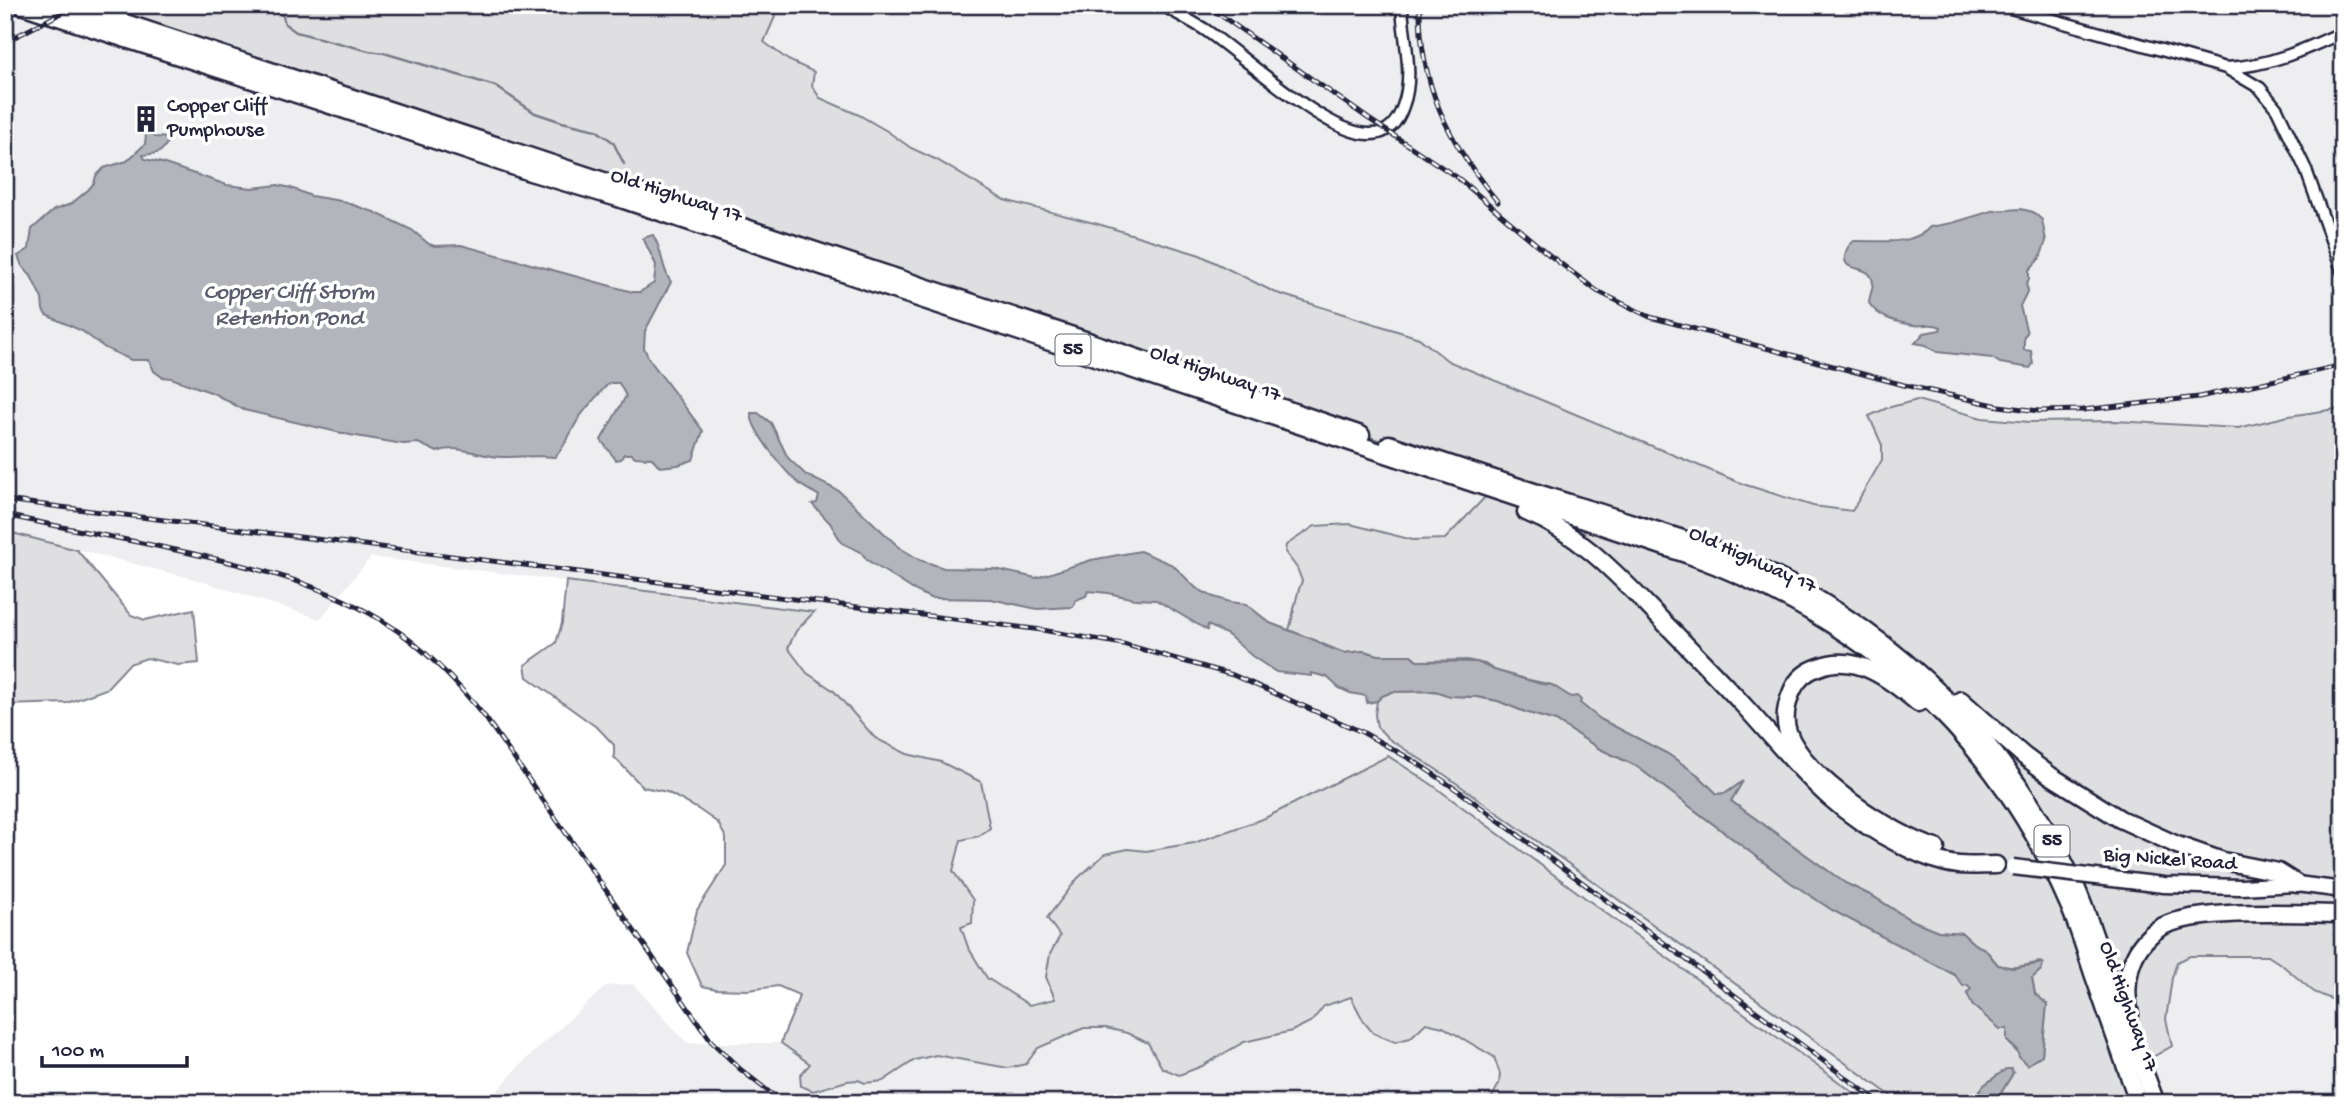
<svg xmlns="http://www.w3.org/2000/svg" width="2348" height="1108" font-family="'Gochi Hand',sans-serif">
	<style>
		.built { fill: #eeeef1; fill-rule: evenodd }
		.green { fill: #dfdfe2; stroke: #80808e; stroke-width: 2 }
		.water { fill: #b4b4bc; stroke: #7a7a88; stroke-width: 2 }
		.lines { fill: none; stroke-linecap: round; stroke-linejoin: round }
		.stream { stroke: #7a7a88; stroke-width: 2.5 }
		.minor-casing { stroke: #22223b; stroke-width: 15 }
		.secondary-casing { stroke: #22223b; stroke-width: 19 }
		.primary-casing { stroke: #22223b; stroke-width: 21 }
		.minor { stroke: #fff; stroke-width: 10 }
		.secondary { stroke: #fff; stroke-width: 14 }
		.primary { stroke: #fff; stroke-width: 16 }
		.rail-casing { stroke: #22223b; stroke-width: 5 }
		.rail { stroke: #fff; stroke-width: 2.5; stroke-dasharray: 8; stroke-linecap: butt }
		.secondary-bridge-casing { stroke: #22223b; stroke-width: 19; stroke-linecap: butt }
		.secondary-bridge { stroke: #fff; stroke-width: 14 }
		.labels { text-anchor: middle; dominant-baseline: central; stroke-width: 7; stroke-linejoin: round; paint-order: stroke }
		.shield { fill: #fff; stroke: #646476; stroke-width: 2 }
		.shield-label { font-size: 19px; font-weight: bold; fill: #22223b }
		.poi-label { font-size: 21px; fill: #22223b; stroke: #fff; text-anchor: start }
		.street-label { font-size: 21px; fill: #22223b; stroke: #fff }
		.water-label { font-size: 23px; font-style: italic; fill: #5c5c6f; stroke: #fff }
	</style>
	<rect width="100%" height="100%" fill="#fff"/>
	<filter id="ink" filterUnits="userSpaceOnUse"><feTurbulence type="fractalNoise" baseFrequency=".0143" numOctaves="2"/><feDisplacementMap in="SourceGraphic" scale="14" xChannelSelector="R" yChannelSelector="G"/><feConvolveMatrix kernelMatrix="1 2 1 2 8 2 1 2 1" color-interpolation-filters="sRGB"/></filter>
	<g filter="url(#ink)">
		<g class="built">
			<path d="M5 5H18L1491 491 1445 539 1413 540 1350 524 1291 558 1302 581 1296 595 1295 610 1289 630 1270 623 1246 604 1230 602 1196 588 1180 570 1140 551 1091 560 1036 578 995 569 944 568 920 560 900 548 851 502 807 475 788 458 773 427 750 414 769 451 794 479 803 487 817 494 820 499 813 504 816 510 851 549 861 552 867 560 927 596 992 599 1037 609H1059L1086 596 1088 591 1108 593 1135 599 1156 600 1203 628 1207 629 1208 625 1228 635 1252 656 1276 672 1310 676V673L1321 674 1366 696 1368 702 1377 701 1375 715 1389 739 1445 775 1901 1103H1868L1622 925 1431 784 1388 756 1265 818 1194 843 1146 851 1127 849 1078 878 1047 918 1060 936 1050 954 1056 999 1029 1005 987 978 968 947 960 927 972 923 973 900 953 871 961 840 979 836 941 762 907 754 875 738 834 691 807 673 788 648 797 631 813 612 371 557 320 619 201 581 5 531ZM146 134 155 138 156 155H142L145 159 227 185 252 188H291L311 196 341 201 374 212 412 230 435 246 461 245 640 292 654 283 656 265 650 255 663 256 666 290 660 306 645 331 644 348 649 359 703 432 693 460 669 467 652 458 635 457 632 454H624L616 460 601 440 626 396 619 383H609L591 402 578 419 571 435 555 457 518 455 504 457 448 449 437 452 419 443 403 444 333 432 228 402 213 393 171 378 162 377 154 371 149 360H131L105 348 82 331 46 315 43 310 42 299 31 276 25 270 21 252 29 249 32 229 54 210 71 204 88 190 94 183 96 176 104 168 127 161 146 144Z"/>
			<polygon points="780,5 2343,5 2343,408 2289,416 2238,428 2196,427 2170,423 2030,422 1982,418 1917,400 1878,433 1882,445 1882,460 1852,512 1813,506 1743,484 1448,361 1419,338 1274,292 1200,255 1098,224 1004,200 937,160 911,148 887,131 859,115 820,98 812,86 814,72 788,60 764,42"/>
			<polygon points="2190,956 2268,956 2343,1004 2343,1103 2156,1103 2142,1063 2165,1019 2172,978 2177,962"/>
			<polygon points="633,984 687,1043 781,1043 810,1065 808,1067 830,1087 847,1081 900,1071 915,1060 936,1055 968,1060 1026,1064 1038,1048 1084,1028 1106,1028 1127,1033 1148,1043 1155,1054 1202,1066 1245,1042 1292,1031 1312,1021 1324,1006 1352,997 1364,1022 1418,1030 1425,1023 1443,1027 1461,1036 1494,1057 1500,1074 1499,1085 1489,1103 487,1103 519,1066 606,986"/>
		</g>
		<g class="green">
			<polygon points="95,5 780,5 764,42 788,60 814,72 812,86 820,98 859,115 887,131 911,148 937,160 1004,200 1098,224 1200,255 1274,292 1419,338 1448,361 1743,484 1813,506 1852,511 1882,460 1882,445 1869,416 1887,408 1917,400 1982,418 2030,422 2115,421 2238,428 2289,416 2343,408 2343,1004 2314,992 2282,965 2268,956 2190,956 2177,962 2172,978 2166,1019 2172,1046 2142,1063 2080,894 1873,636 1423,455"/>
			<path d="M1491 491 1689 555 1799 604 1935 707 2045 857 2139 1103H1995L2013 1073C1992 1076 1982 1085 1971 1103H1901L1445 775 1389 739 1377 727 1375 715 1377 701 1382 696 1392 692 1435 691 1450 696 1477 697 1498 701 1525 712 1556 721 1600 749 1636 766 1790 882 1832 910 1955 975 1971 989 1967 993C1975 1011 1990 1020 2007 1029L2010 1045 2019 1054 2042 1055 2047 1004 2035 994 2032 978 2041 970 2040 962C2025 965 2013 970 1998 965L1985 949 1974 944 1962 933 1938 931 1909 919 1874 897 1845 883 1731 801 1741 783 1726 793 1717 794 1698 775 1668 754 1600 719 1552 685 1525 679 1494 670 1485 664 1467 660 1418 661 1411 655H1378L1364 651 1344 653 1289 630C1294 614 1295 597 1302 581L1297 568 1285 552 1286 545 1315 526 1350 524 1413 540 1445 539Z"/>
			<polygon points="5,531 77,550 131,615 145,620 194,609 199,663 178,665 147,658 129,664 106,689 67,703 5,705"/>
			<path d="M566 581 814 612 796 631 788 648 807 673 834 691 875 738 907 754 941 762 981 782 990 828 979 836 961 840 953 871 973 900 972 923 961 927 968 947 987 978 1029 1005 1055 999 1046 977 1050 954 1060 936 1047 918 1078 878 1105 854 1128 849 1146 851 1194 843 1265 818 1388 756 1431 784 1622 925 1868 1103H1489L1499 1084 1500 1074 1494 1057 1443 1027 1426 1023 1410 1038 1395 1042 1373 1033 1364 1022 1351 997 1324 1006 1312 1021 1292 1031 1244 1042 1202 1066 1179 1075 1162 1068 1148 1043 1127 1033 1106 1028H1084L1038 1048 1026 1064 1008 1068 936 1055 915 1060 883 1081 865 1083 858 1080 847 1081 813 1091 801 1086 800 1075 810 1064 781 1043C786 1026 795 1012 799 995L778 986 748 990 716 989 702 986 687 953 697 910 726 865V838L718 823 698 809 667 792 643 787 614 757V745L599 729 527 677 525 665 556 643 562 623Z"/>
		</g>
		<g class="water">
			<path d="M150 132 155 137 170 138C161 154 160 153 143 155L145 159 162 163 227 185 252 188 278 185 291 188 311 196 341 201 374 212 412 230 429 244 435 246 461 245 633 292H640L654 283 656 265 643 238 653 235C663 250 661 268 671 282L645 331 644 348 649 359 703 431 693 460 678 465 660 467 652 458 635 457 632 454H624L621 459 616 460 601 440 626 396 619 383H609C599 394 588 405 579 418 571 431 566 445 555 457 538 455 521 457 504 457 481 458 459 443 437 452L418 443 403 444 350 435 244 410 213 393 171 378 162 377 154 371 149 360H131L105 348 82 331 46 315 43 310 42 299 31 276 22 266 18 256 29 249 32 229 54 210 71 204 88 190 94 183 96 176 104 168 127 161 145 144 146 134Z"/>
			<path d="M2021 209 2033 212 2042 220 2046 241 2040 258 2029 270V279L2026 284 2028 290 2020 306 2027 333 2024 336V350L2031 351 2033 364 2030 368 2000 363 1992 358 1937 352 1926 345 1915 343 1924 333 1940 330 1941 327C1931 322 1923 327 1913 325 1896 322 1878 318 1869 303 1869 294 1877 283 1870 275 1863 265 1843 272 1845 256 1846 249 1848 245 1854 241 1877 240 1912 247 1930 227L1952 223 1992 211Z"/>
			<path d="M751 413H758L771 423 788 458 806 475 839 491 900 548 920 560 944 568 995 569 1036 578 1091 560 1140 551 1173 565 1196 588 1211 596 1230 602 1246 604 1270 623 1317 641 1325 646 1344 653 1364 651 1378 655H1411L1418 661 1477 662 1494 670 1541 684 1552 685 1571 697 1577 696 1581 700 1580 703 1600 719 1668 754 1698 775 1717 794 1726 793 1743 781 1731 801 1845 883 1874 897 1909 919 1938 931 1962 933 1974 944 1985 949 1998 965 2013 968 2043 963 2041 970 2032 978 2035 994 2047 1004 2042 1055 2027 1065 2019 1057 2017 1050 2007 1041V1029H2000L1972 1005 1967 993 1971 989 1968 985 1963 986 1955 975 1832 910 1790 882 1635 765 1600 749 1556 721 1525 712 1498 701 1477 697 1450 696 1435 691 1392 692 1382 696 1377 701 1367 703 1366 696 1350 693 1339 688 1327 677 1311 673V676L1276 672 1252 656 1228 635 1208 625 1207 630 1156 600 1135 599 1108 593 1088 591 1086 596 1076 600 1073 607 1037 609 991 599 930 598 912 589 867 560 861 552 842 543 830 523 812 504 817 503 819 496C814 492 806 489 801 485 786 474 751 430 751 413Z"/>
			<polygon points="2006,1069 2011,1069 2013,1073 1995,1103 1971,1103 1984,1085"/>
		</g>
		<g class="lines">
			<polyline class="stream" points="266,5 283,16 285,24 296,32 369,51 384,53 495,86 535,113 562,122 596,130 613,142 624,164"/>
			<defs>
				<g id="minor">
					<path d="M1162 5C1176 13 1191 21 1204 29 1243 55 1326 134 1369 134 1387 135 1398 122 1403 106 1415 75 1403 38 1402 5"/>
					<path d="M2000 5 2226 68C2269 66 2304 50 2343 32"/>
					<polyline points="2226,68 2260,88 2277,109 2306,170 2343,273"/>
				</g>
				<polyline id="secondary" points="2121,880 2164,885 2241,887 2297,884 2343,890"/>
				<g id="primary">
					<path d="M21 5 330 105 530 172 618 198 1689 555C1865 620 1992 729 2068 903 2078 925 2085 950 2093 973 2108 1016 2123 1060 2139 1103"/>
					<polyline points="71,5 1085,340 1361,435"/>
					<path d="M1389 444C1460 468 1530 491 1601 513 1657 531 1715 547 1769 573 1900 637 2007 743 2070 874 2086 907 2096 942 2108 976 2124 1018 2140 1060 2156 1103"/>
					<path d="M1526 512C1574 531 1611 568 1647 605 1680 639 1714 673 1746 708 1797 764 1828 809 1899 844 1917 853 1938 863 1959 865 1971 866 1983 865 1996 865"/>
					<polyline points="1961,700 2024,756 2051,776 2120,819 2177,845 2223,861 2278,872 2297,884"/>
					<path d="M1918 703C1891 680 1856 652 1819 667 1807 671 1797 679 1792 691 1786 705 1783 718 1788 732 1803 777 1893 835 1936 848"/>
					<path d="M2130 1015C2123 983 2129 949 2158 929 2190 907 2301 914 2343 914"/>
				</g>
			</defs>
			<use href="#minor" class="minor-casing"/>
			<use href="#secondary" class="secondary-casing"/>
			<use href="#primary" class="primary-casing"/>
			<use href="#minor" class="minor"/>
			<use href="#secondary" class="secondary"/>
			<use href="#primary" class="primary"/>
			<defs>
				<g id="rail">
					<polyline points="1206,5 1369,119 1458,178 1548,254 1597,291 1650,317 1904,385 1999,406 2039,411 2083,410 2199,397 2343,365"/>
					<path d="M1420 5C1419 84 1448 142 1498 202"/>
					<polyline points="5,42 77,5"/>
					<polyline points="5,500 1042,630 1123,644 1233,675 1362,732 1414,761 1463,794 1880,1103"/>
					<path d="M5 515C68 529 131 540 194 554 267 570 340 589 402 634 434 658 460 686 485 717L711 1041 740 1069 783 1103"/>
				</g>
			</defs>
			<use href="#rail" class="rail-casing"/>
			<use href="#rail" class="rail"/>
			<defs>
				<polyline id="secondary-bridge" points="2013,867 2121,880"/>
			</defs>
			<use href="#secondary-bridge" class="secondary-bridge-casing"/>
			<use href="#secondary-bridge" class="secondary-bridge"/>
		</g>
	</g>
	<defs>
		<symbol id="building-bare" viewBox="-9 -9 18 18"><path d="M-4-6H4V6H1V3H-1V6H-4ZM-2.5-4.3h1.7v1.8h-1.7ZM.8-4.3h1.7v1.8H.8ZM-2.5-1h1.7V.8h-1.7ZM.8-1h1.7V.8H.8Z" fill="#22223b" stroke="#fff" stroke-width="2.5" paint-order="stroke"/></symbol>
	</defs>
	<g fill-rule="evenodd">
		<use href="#building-bare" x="127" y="100" width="38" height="38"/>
	</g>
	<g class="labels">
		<g class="shield">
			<rect x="1055.5" y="334.5" width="35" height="31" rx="5"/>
			<rect x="2034.5" y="825.5" width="35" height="31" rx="5"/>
		</g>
		<g class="shield-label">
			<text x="1073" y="350">55</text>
			<text x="2052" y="841">55</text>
		</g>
		<g class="poi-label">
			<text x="167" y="107">Copper Cliff<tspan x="167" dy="24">Pumphouse</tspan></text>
		</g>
		<g class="street-label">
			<text transform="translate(676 197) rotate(18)">Old Highway 17</text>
			<text transform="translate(1215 375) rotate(19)">Old Highway 17</text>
			<text transform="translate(1752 561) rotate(24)">Old Highway 17</text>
			<text transform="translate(2170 861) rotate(4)">Big Nickel Road</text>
			<text transform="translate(2127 1007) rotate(70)">Old Highway 17</text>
		</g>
		<g class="water-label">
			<text x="289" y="293">Copper Cliff Storm<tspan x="289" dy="26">Retention Pond</tspan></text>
		</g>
	</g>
	<rect width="2348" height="1108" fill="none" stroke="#fff" stroke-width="28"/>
	<rect x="14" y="14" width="2320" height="1080" fill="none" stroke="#22223b" stroke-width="2.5" filter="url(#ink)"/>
	<path d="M42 1056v10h145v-10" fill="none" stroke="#22223b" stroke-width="3.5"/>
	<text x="52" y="1056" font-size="21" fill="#22223b" stroke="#ffffff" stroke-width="5" paint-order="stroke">100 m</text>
</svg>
